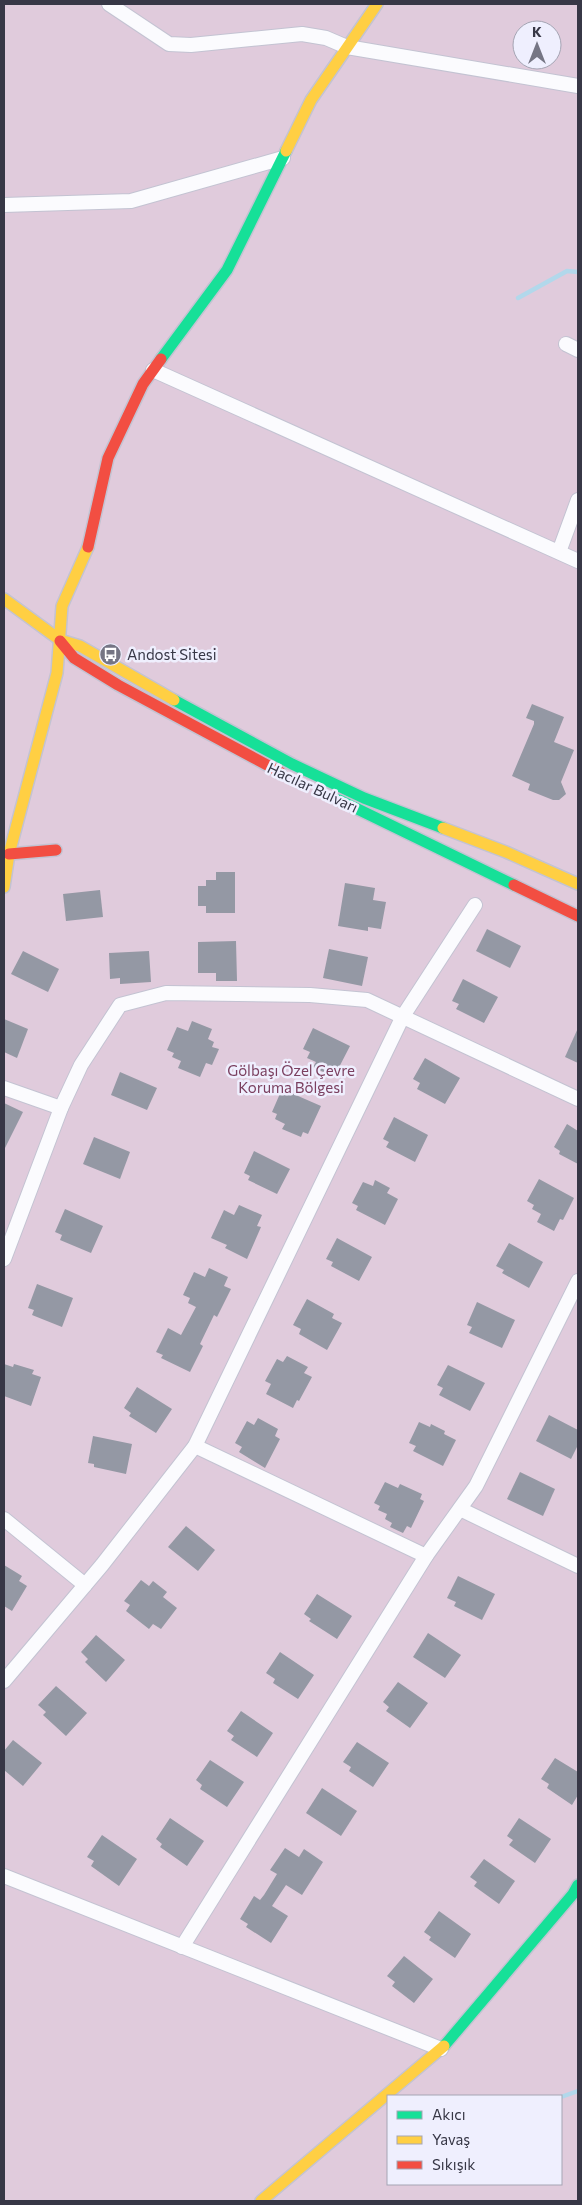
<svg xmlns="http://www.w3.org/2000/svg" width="582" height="2205" font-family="Commissioner,sans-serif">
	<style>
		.green { fill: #e0cbdc; fill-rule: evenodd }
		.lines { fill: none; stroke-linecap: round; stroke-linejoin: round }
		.stream { stroke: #b2d8eb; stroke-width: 4.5 }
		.building { fill: #9498a4 }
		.street-casing { stroke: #c3c3d2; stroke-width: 16 }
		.fast-casing { stroke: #c3c3d2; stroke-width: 14 }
		.slow-casing { stroke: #c3c3d2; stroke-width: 14 }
		.jam-casing { stroke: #c3c3d2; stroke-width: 14 }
		.street { stroke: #fbfbfe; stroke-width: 14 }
		.fast { stroke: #16e098; stroke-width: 11 }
		.slow { stroke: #ffcf43; stroke-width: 11 }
		.jam { stroke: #f24e42; stroke-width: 11 }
		.labels { text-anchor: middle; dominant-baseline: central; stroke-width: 5; stroke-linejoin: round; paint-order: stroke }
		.poi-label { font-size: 15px; fill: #373746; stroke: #efeffe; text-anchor: start }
		.street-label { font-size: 15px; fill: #373746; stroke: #efeffe }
		.park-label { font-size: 15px; fill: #7b4060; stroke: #efeffe }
	</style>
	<rect width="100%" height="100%" fill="#e7e7f8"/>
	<path class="green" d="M4 4H578V2201H4ZM522 30H552V60H522ZM388 2096H561V2184H388Z"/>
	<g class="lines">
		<g class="stream">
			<polyline points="518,298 567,271 578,272"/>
			<polyline points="561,2097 578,2091"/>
		</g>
	</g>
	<g class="building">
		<polygon points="532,704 564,717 554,742 574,750 561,782 566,794 559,800 553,800 528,790 530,784 512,776 534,724 534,721 526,718"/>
		<polygon points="216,872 235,872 235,913 206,913 206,906 198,906 198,886 206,886 206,880 216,880"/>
		<polygon points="345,883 375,888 373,900 386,902 381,929 368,927 368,931 338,926"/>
		<polygon points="100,890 103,917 66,921 63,894"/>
		<polygon points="487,929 521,946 510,968 476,951"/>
		<polygon points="236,941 237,981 216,981 216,973 198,973 198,942"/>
		<polygon points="329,949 368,957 362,986 323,978"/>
		<polygon points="23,951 59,969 48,992 11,974"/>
		<polygon points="149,951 151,982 120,984 120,978 110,979 109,953"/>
		<polygon points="463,979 498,997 484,1023 456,1009 459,1004 452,1001"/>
		<polygon points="4,1019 28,1029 17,1058 4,1052"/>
		<polygon points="192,1021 212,1029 208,1039 214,1042 212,1047 219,1049 212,1065 206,1063 200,1077 178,1068 181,1061 172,1057 174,1053 167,1050 177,1027 188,1031"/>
		<polygon points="313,1028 350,1046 334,1077 313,1067 316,1062 307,1058 310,1052 303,1049"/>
		<polygon points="578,1028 578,1063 565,1057"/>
		<polygon points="425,1058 460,1078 445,1104 417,1089 420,1083 413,1079"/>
		<polygon points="120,1072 157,1088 147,1110 111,1095"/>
		<polygon points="282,1089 321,1106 308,1134 303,1132 301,1137 282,1129 285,1124 275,1119 277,1114 272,1112"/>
		<polygon points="4,1103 23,1112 4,1150"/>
		<polygon points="394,1117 428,1135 415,1162 386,1147 389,1142 383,1139"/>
		<polygon points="567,1124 578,1131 578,1164 559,1154 560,1151 554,1147"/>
		<polygon points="94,1137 130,1152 120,1179 83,1164"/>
		<polygon points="254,1151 290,1169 277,1194 248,1180 250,1176 244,1173"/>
		<polygon points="539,1179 574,1198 563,1220 560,1219 554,1231 537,1222 541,1214 532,1209 534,1205 527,1201"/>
		<polygon points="375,1180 390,1188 387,1193 398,1199 385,1225 356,1210 358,1206 352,1203 363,1182 373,1186"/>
		<polygon points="239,1205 262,1215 257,1226 261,1227 247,1259 225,1248 227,1245 211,1238 224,1210 234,1215"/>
		<polygon points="65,1209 103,1226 91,1253 60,1240 62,1235 55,1232"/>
		<polygon points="337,1238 372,1257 359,1281 331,1266 333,1262 326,1259"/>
		<polygon points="509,1243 543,1262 529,1288 502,1273 504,1270 496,1266"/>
		<polygon points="209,1268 228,1277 224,1286 231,1289 217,1317 214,1315 200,1344 203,1346 190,1372 161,1358 163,1355 156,1352 168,1328 181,1335 196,1307 188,1303 190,1298 183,1295 194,1272 205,1277"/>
		<polygon points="37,1284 73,1298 62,1327 32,1315 34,1310 28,1308"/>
		<polygon points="307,1299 334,1314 332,1318 342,1323 327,1350 299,1334 301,1329 293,1325"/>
		<polygon points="477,1302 515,1320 502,1348 469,1333 472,1327 467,1325"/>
		<polygon points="287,1356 308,1367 304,1373 312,1377 299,1401 297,1400 293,1408 266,1394 271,1384 265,1381 277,1359 283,1362"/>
		<polygon points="4,1364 13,1367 14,1364 34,1370 32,1374 41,1377 31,1406 4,1396"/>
		<polygon points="448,1365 485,1383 470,1411 439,1395 443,1388 437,1385"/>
		<polygon points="137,1387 172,1409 156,1433 129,1416 131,1413 124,1408"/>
		<polygon points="549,1415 578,1430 578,1445 571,1459 536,1441"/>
		<polygon points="258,1418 278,1429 275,1436 280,1439 265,1468 239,1452 242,1447 235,1443 247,1421 254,1425"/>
		<polygon points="419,1422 430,1427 431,1424 445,1431 444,1434 456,1440 443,1466 413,1451 416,1446 409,1443"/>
		<polygon points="93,1436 132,1444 126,1474 94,1467 94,1464 88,1463"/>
		<polygon points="520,1472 555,1489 543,1516 507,1499"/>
		<polygon points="385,1482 398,1488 400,1484 422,1494 420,1499 424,1501 411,1528 407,1526 403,1533 390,1527 392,1523 385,1519 387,1514 378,1510 380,1506 374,1503"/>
		<polygon points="186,1526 215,1550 198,1571 168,1547"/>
		<polygon points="4,1565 22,1576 19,1581 27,1586 12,1611 4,1606"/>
		<polygon points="458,1576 495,1594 482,1620 454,1606 456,1602 447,1598"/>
		<polygon points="141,1580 149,1586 153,1581 167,1592 163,1597 177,1608 161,1629 153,1624 149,1629 126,1611 130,1605 124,1601"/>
		<polygon points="317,1594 352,1616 337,1639 309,1621 311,1619 304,1614"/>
		<polygon points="428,1633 461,1655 445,1678 413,1657"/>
		<polygon points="96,1635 125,1660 106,1682 85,1662 88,1659 81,1652"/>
		<polygon points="280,1652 314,1675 298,1699 273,1683 275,1679 266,1673"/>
		<polygon points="398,1682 428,1703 410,1728 386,1711 389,1707 383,1702"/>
		<polygon points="56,1686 87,1713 66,1736 43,1715 46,1712 38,1705"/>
		<polygon points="241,1711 273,1733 257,1757 231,1740 234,1736 227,1731"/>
		<polygon points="13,1740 42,1763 23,1786 4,1770 4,1751"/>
		<polygon points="357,1742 389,1763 373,1787 349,1771 351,1767 343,1762"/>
		<polygon points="555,1758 578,1772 578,1795 572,1805 547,1788 549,1784 541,1779"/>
		<polygon points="210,1760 244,1782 227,1807 200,1789 202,1785 196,1780"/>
		<polygon points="322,1788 357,1811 341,1836 306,1813"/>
		<polygon points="170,1818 204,1841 187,1866 160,1847 162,1844 156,1839"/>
		<polygon points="519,1818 551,1839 535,1863 509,1845 513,1840 507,1836"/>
		<polygon points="102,1835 137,1859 119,1886 91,1866 94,1861 87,1857"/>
		<polygon points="285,1848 299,1857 304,1849 323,1862 302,1895 286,1885 272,1906 288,1916 271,1943 246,1927 248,1924 240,1919 254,1896 260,1900 264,1895 277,1874 270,1870"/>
		<polygon points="484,1859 515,1881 499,1904 474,1886 477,1882 470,1877"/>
		<polygon points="439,1911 471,1934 455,1958 429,1940 431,1937 424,1932"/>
		<polygon points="404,1956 433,1979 414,2003 392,1986 395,1982 387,1976"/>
	</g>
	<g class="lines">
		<defs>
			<g id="street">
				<polyline points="109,4 169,44 191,45 302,34 326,38 347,47 578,86"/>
				<polyline points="4,205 131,201 283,158"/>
				<polyline points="566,344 578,350"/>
				<polyline points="153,370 578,561"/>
				<polyline points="559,552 578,500"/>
				<polyline points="4,1088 61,1108"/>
				<polyline points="4,1259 61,1108 81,1065 120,1005 166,993 310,995 367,1000 578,1099"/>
				<polyline points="195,1446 426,1556"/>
				<polyline points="460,1509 578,1566"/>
				<polyline points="4,1519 85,1585"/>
				<polyline points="4,1681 102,1565 195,1446 403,1016 475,905"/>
				<polyline points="4,1876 441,2049"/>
				<polyline points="182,1947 426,1556 476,1486 578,1281"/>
			</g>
			<g id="fast">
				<polyline points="161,359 227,270 286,151"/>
				<polyline points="174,700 292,764 364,798 443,828"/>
				<polyline points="339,800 514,885"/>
				<polyline points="444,2046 573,1894 578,1885"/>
			</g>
			<g id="slow">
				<polyline points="286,151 311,100 377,4"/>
				<polyline points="4,599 60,640 80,646 174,700"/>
				<polyline points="443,828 506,852 578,884"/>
				<polyline points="4,887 9,854 57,673 62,606 88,547"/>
				<polyline points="261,2201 444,2046"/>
			</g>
			<g id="jam">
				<polyline points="88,547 108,458 143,384 161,359"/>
				<polyline points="60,641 74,658 118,685 280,772"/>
				<polyline points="9,854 56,850"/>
				<polyline points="514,885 578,916"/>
			</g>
		</defs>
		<use href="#street" class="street-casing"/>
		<use href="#fast" class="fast-casing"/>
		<use href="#slow" class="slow-casing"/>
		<use href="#jam" class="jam-casing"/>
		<use href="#street" class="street"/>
		<use href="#fast" class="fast"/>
		<use href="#slow" class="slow"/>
		<use href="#jam" class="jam"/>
	</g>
	<defs>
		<symbol id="bus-disc" viewBox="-11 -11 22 22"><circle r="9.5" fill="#757584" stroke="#efeffe"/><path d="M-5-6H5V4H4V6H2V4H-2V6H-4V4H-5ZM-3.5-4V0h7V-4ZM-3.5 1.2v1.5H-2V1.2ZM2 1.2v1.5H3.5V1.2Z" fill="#fff"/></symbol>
	</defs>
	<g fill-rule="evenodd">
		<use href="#bus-disc" x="98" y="642" width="25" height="25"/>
	</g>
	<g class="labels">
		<g class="poi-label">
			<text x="127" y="654">Andost Sitesi</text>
		</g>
		<g class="street-label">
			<text transform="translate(313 787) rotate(25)">Hacılar Bulvarı</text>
		</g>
		<g class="park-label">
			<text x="291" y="1070">Gölbaşı Özel Çevre<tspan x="291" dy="17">Koruma Bölgesi</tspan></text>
		</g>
	</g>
	<rect width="582" height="2205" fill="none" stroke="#373746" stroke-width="10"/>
	<rect x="387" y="2095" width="175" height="90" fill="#efeffe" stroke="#a5a5b4"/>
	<rect x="397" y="2111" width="25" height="8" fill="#16e098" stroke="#a5a5b4"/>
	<text x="432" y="2120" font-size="15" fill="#373746">Akıcı</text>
	<rect x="397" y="2136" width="25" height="8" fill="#ffcf43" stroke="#a5a5b4"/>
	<text x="432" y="2145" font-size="15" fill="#373746">Yavaş</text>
	<rect x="397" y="2161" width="25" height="8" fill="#f24e42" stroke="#a5a5b4"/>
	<text x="432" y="2170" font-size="15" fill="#373746">Sıkışık</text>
	<g transform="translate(537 45)"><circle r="24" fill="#efeffe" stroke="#a5a5b4"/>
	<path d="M0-4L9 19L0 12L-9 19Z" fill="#757584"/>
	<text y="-8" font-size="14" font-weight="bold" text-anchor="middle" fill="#373746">K</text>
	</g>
</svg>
